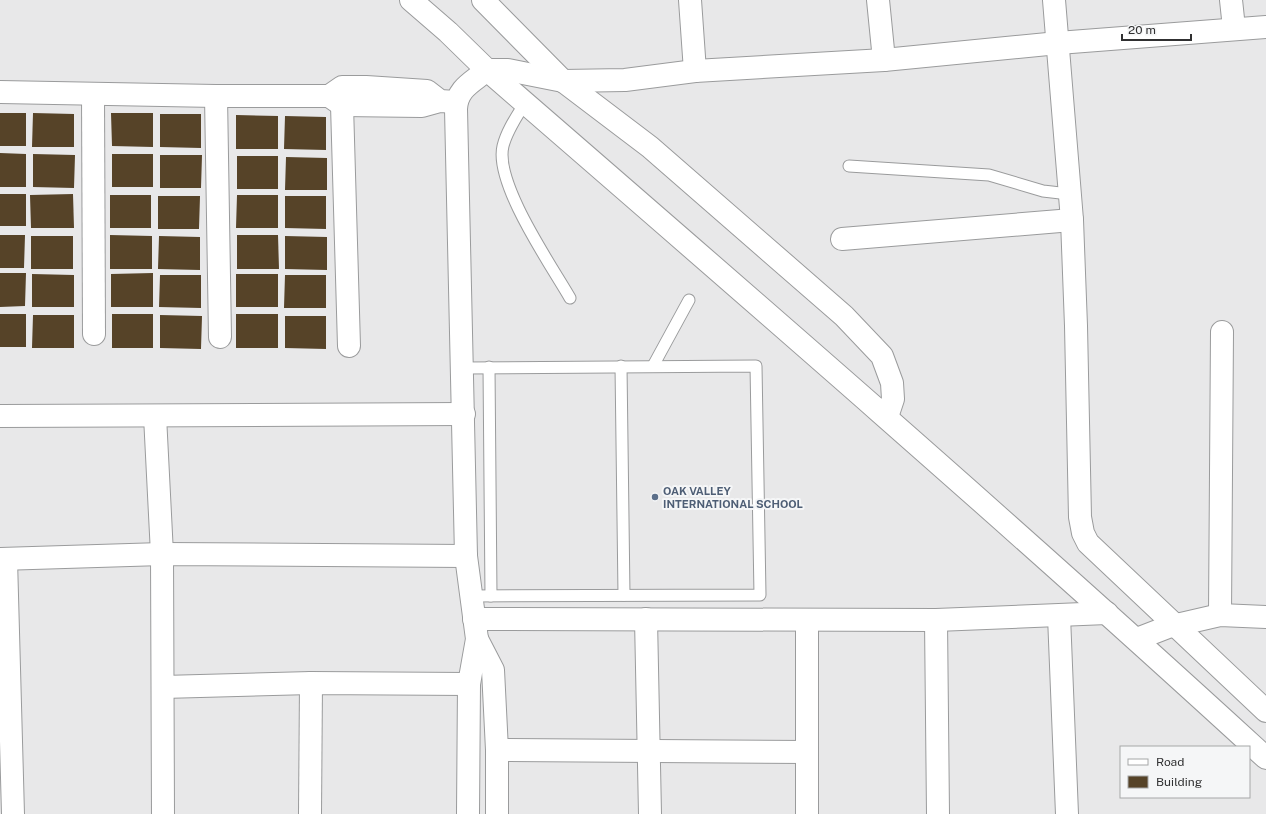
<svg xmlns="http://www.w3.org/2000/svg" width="1266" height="814" font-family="'Public Sans',sans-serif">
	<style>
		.building { fill: #564328 }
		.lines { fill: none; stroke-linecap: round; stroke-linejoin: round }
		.service-casing { stroke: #9a9b9c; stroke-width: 13 }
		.minor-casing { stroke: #9a9b9c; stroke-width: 24 }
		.tertiary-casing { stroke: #9a9b9c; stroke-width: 24 }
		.service { stroke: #fff; stroke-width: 11 }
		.minor { stroke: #fff; stroke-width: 22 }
		.tertiary { stroke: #fff; stroke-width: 22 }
		.service-dot { fill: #5c6f8a; stroke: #f5f6f7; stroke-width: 1.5 }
		.labels { text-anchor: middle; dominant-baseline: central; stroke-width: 4; stroke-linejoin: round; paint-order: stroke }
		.service-label { font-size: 11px; font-weight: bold; fill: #4e5e75; stroke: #f5f6f7; text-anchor: start }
	</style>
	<rect width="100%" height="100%" fill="#e8e8e9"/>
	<g class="building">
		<rect x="0" y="113" width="26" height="33"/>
		<polygon points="33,113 74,114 74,147 32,147"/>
		<polygon points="111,113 153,113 153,147 112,146"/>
		<polygon points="160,114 201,114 201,148 160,147"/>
		<polygon points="236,115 278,116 278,149 236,149"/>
		<polygon points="285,116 326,117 326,150 284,149"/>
		<polygon points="0,153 26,154 26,187 0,187"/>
		<polygon points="33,154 75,155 74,188 33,187"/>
		<rect x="112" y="154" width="41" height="33"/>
		<polygon points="160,155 202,155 201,188 160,188"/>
		<rect x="237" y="156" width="41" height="33"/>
		<polygon points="286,157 327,158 327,190 285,190"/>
		<rect x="0" y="194" width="26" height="32"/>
		<polygon points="73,194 74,228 31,228 30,195"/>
		<rect x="110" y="195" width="41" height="33"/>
		<polygon points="237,195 278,195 278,228 236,228"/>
		<polygon points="158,196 200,196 199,229 158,229"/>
		<polygon points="285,196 326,196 326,229 285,228"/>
		<polygon points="0,235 25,235 24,268 0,268"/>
		<polygon points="110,235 152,236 152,269 110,269"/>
		<polygon points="237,235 278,235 279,269 237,269"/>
		<rect x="31" y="236" width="42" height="33"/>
		<polygon points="159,236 200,237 200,270 158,269"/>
		<polygon points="285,236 327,237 327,270 285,269"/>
		<polygon points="0,273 26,273 25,306 0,307"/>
		<polygon points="153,273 153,307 111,307 111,274"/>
		<polygon points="32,274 74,275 74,307 32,307"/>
		<rect x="236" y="274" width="42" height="33"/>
		<polygon points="160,275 201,275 201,308 159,307"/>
		<polygon points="285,275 326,275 326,308 284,308"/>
		<rect x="0" y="314" width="26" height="33"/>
		<rect x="112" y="314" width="41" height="34"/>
		<rect x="236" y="314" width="42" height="34"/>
		<polygon points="33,315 74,315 74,348 32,348"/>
		<polygon points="160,315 202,316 201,349 160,348"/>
		<polygon points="285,316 326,316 326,349 285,348"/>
	</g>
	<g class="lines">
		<defs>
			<g id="service">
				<path d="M525 103C517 116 507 130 503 146 494 183 551 265 570 298"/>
				<polyline points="849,166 989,175 1043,191 1069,194"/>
				<polyline points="621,366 624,595"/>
				<polyline points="653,366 689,300"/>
				<polyline points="489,367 491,596"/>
				<polyline points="463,368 756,366 760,595 470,596"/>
			</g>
			<g id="minor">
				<polyline points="690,0 695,71"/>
				<polyline points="878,0 884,60"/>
				<polyline points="1054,0 1072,220 1076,326 1080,517 1083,533 1088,543 1266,711"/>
				<polyline points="1231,0 1234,28"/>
				<polyline points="563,81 650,147 844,316 882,356 892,383 893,399 887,417"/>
				<polyline points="0,92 216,96 329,96"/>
				<polyline points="93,94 94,334"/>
				<polyline points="216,96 220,337"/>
				<polyline points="440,101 427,91 366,87 342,87 329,96 342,105 422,106 440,101 456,102"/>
				<polyline points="342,105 349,346"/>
				<polyline points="842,239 1072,220"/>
				<polyline points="0,416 464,414"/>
				<polyline points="155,416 162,554 163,814"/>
				<polyline points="0,559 162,554 466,556"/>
				<polyline points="6,559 13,814"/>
				<polyline points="1220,615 1222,332"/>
				<polyline points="1059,616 1067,814"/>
				<polyline points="474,619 936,620 1107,613"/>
				<polyline points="646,619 650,814"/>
				<polyline points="807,620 807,814"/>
				<polyline points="936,620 938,814"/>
				<polyline points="477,639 493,670 497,750 497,814"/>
				<polyline points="1137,639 1168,627 1220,615 1266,617"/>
				<polyline points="163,687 311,683 469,684"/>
				<polyline points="497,750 807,752"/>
				<polyline points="310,814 311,683"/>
				<path d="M468 814 469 684 477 639 466 556 456 109C457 88 473 82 487 70 749 297 1011 524 1266 758"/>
			</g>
			<g id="tertiary">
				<polyline points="411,0 448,32 487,70 508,70 563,81 625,80 695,71 884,60 1058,43 1266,27"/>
				<polyline points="483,0 563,81"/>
			</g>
		</defs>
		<use href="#service" class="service-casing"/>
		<use href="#minor" class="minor-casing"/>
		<use href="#tertiary" class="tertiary-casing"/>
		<use href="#service" class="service"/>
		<use href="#minor" class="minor"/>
		<use href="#tertiary" class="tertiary"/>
	</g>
	<circle class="service-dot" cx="655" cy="497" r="4"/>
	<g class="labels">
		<g class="service-label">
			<text x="663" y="491">OAK VALLEY<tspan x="663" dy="13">INTERNATIONAL SCHOOL</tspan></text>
		</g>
	</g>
	<rect x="1120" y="746" width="130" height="52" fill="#f5f6f7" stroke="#a6a7a8"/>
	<rect x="1128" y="759" width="20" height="6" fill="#ffffff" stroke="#a6a7a8"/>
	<text x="1156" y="766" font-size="12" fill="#303031">Road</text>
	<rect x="1128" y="776" width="20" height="12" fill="#564328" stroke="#a6a7a8"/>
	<text x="1156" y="786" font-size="12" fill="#303031">Building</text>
	<path d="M1122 34v6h69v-6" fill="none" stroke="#303031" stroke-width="2"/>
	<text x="1128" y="34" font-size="12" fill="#303031" stroke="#f5f6f7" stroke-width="3" paint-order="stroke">20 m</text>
</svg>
